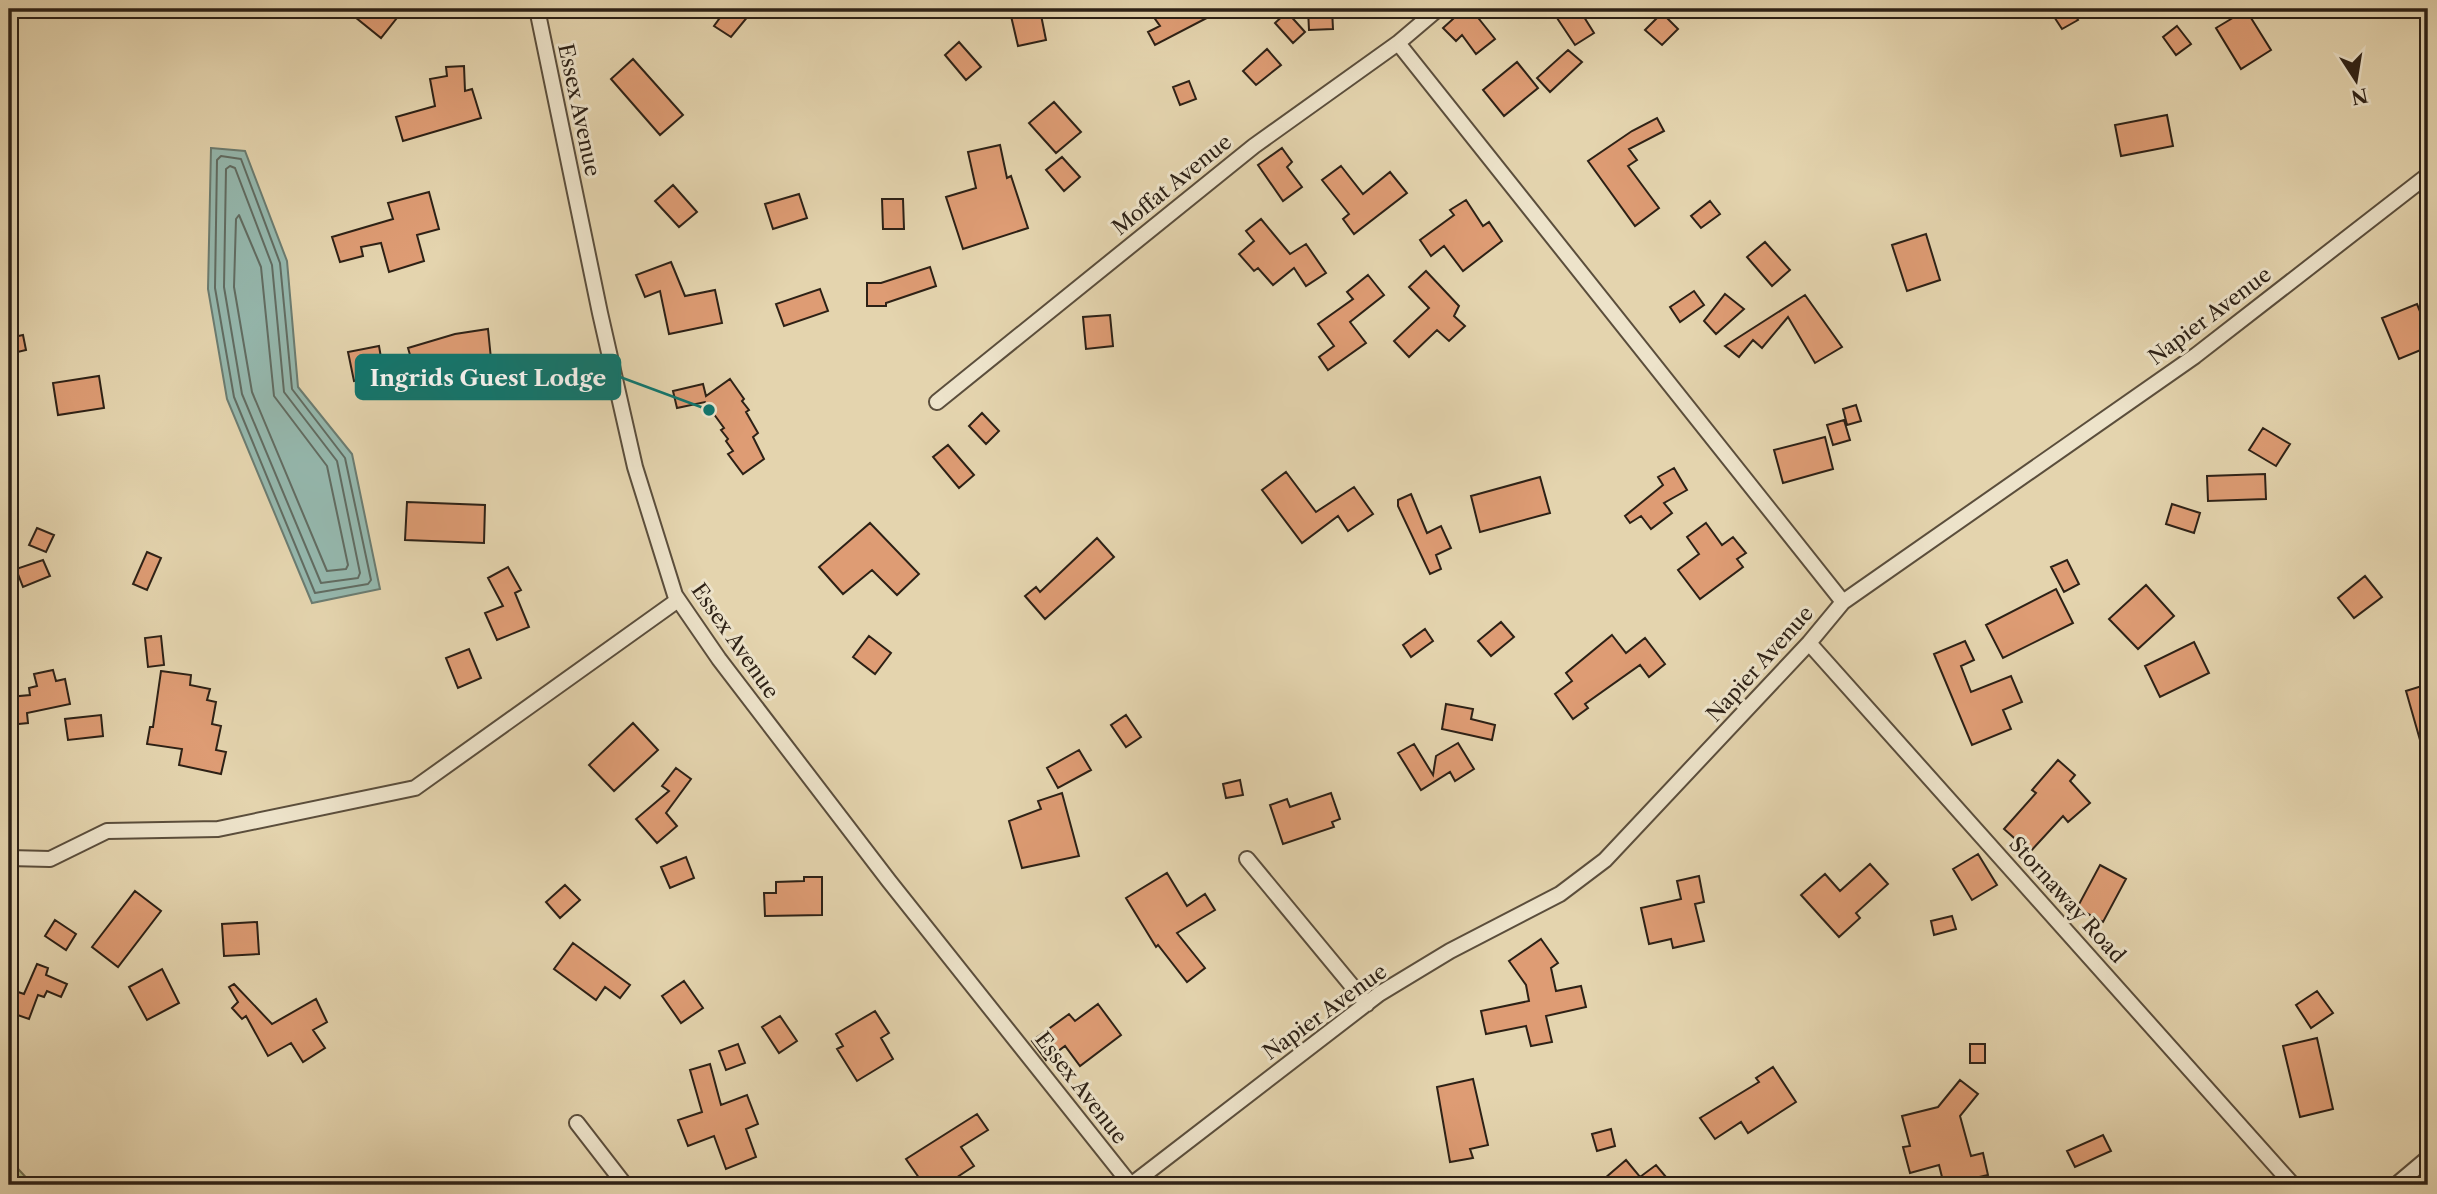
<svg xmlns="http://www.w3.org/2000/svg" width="2437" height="1194" font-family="'Libre Caslon Text',serif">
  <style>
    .green { fill: #b4bd8a; stroke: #706f50; stroke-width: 2 }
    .water { fill: #95b8ae; stroke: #6b7c71; stroke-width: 2 }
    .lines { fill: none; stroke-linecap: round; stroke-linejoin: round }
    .shore { stroke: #616c62; stroke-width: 2 }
    .building { fill: #de9c74; stroke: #2d2116; stroke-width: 2 }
    .street-casing { stroke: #5b4e3c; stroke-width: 18 }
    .street { stroke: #ede3ca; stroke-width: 14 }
    .labels { text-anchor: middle; stroke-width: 6; stroke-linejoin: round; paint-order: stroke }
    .street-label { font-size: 21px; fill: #2d2116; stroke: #ede3ca }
    .leader { fill: none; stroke: #0f766e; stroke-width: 2.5 }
    .callout-dot { fill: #0f766e; stroke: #ede3ca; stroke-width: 2.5 }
    .callout { fill: #0f766e; stroke: #0f766e; stroke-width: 2.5 }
    .callout-label { font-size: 23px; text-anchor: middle; font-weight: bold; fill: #fff }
  </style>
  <rect width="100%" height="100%" fill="#e4d4ae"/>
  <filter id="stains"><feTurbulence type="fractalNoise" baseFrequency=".00286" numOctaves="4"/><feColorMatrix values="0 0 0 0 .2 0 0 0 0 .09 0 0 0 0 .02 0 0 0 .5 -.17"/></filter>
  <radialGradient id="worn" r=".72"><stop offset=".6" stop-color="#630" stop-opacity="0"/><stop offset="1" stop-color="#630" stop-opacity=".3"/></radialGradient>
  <path class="green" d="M9,1159L33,1185H9Z"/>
  <path class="water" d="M211,148L245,151L287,261L298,387L352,454L380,589L312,603L227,399L208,289Z"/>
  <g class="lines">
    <path class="shore" d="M221,156L241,159L280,263L292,389L345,458L371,580L368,584L315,593L234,397L215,288L217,160Z
      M230,166L235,168L272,265L284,392L337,461L360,573L358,578L321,583L242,394L224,287L226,169Z
      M239,215L261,267L274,396L327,466L348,565L346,569L327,571L252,392L234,287L236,219Z"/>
  </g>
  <path class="building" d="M361,9H404L381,38L355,17Z
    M703,9H754L731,37L714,26L719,19Z
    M1148,9H1224L1155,45L1148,32L1160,26Z
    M1308,9H1332L1333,29L1309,30Z
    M1464,9H1471L1495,39L1476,54L1462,35L1456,41L1443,28Z
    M1551,9H1579L1594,33L1575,45Z
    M2049,9H2071L2078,20L2062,29Z
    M1040,10L1046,40L1018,46L1011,16Z
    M2246,10L2271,50L2241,69L2216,28Z
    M1287,12L1305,32L1293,43L1275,23Z
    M1662,13L1678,29L1662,45L1645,30Z
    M2177,26L2191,44L2176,55L2163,37Z
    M959,42L981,67L966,80L945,55Z
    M1267,49L1281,65L1256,85L1243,71Z
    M1568,50L1582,62L1550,92L1537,78Z
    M633,59L683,115L660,135L611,79Z
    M1517,62L1538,88L1504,116L1483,90Z
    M464,66L465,91L472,89L481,118L403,141L396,117L435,106L430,79L447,76L446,67Z
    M1189,81L1196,99L1180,105L1173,87Z
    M1054,102L1081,132L1056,153L1029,123Z
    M2167,115L2173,146L2121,156L2115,125Z
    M1657,118L1664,131L1629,149L1637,160L1628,166L1659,208L1635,226L1588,161L1632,131Z
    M1000,145L1007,178L1011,176L1028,228L963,249L946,197L976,188L968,152Z
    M1282,148L1292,162L1287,167L1302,187L1283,201L1258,165Z
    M1062,157L1080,177L1064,191L1046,170Z
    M1341,166L1363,194L1390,172L1407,193L1354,234L1343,219L1349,214L1322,180Z
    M673,185L697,212L679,227L655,201Z
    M429,192L439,229L417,235L424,261L389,272L381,243L361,247L363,256L340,262L332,237L393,219L388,203Z
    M799,194L807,218L773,229L765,204Z
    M882,199H903L904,229H883Z
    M1466,200L1483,226L1489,222L1502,241L1463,271L1444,246L1431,256L1420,240L1454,215L1450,210Z
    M1710,201L1720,214L1701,228L1691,216Z
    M1261,219L1290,254L1306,244L1326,273L1306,286L1294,268L1273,285L1258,268L1254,271L1239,254L1254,241L1246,231Z
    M1926,234L1940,280L1907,291L1892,245Z
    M1765,242L1790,270L1772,286L1747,257Z
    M671,262L685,296L715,290L722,323L669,334L660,291L645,297L636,275Z
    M930,267L936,286L886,303V306H867V283H881Z
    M1426,271L1459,306L1454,316L1465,326L1449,341L1437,330L1409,357L1394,341L1429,308L1409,287Z
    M1368,275L1384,295L1350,322L1366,343L1328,370L1319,357L1334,346L1318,324L1353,299L1347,292Z
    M820,289L828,311L784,326L776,304Z
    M1694,291L1704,305L1680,322L1670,307Z
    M1725,294L1744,309L1716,334L1704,321Z
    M1805,295L1842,347L1815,363L1788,317L1762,348L1753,340L1739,357L1725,346Z
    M2417,304L2428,331V347L2399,359L2382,318Z
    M1110,315L1113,346L1086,349L1083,317Z
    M488,329L492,369L460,373L458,361L415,372L408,348L455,334Z
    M23,335L26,350L9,354V338Z
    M379,346L384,375L354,381L348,352Z
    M99,376L104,408L58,415L53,383Z
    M730,379L744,399L742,401L749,410L746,412L758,433L753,437L764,459L743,474L728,454L733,451L726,441L728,439L721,430L724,428L705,402L677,408L673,391L703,384L706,396Z
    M1856,405L1861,421L1847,425L1843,409Z
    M982,413L999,431L986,444L969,426Z
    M1844,420L1850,440L1833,445L1827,425Z
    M2263,428L2290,444L2276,466L2249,450Z
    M1825,437L1833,469L1783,483L1774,450Z
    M948,445L974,475L959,488L933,457Z
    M1674,468L1687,490L1664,503L1672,513L1651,529L1641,516L1630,523L1625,516L1663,485L1658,477Z
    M1286,472L1316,512L1354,487L1373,514L1348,531L1338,516L1302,543L1262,490Z
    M2265,474L2266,499L2208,501L2207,476Z
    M1540,477L1550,513L1480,532L1471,496Z
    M1411,494L1427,533L1441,526L1451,548L1436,555L1441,569L1430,574L1398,506V500Z
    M407,502L485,505L484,543L405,540Z
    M2172,504L2200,513L2194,533L2166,524Z
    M870,523L919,574L897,595L872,570L843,594L819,567Z
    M1706,523L1722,545L1733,537L1746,553L1737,559L1743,567L1700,599L1678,570L1699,554L1687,537Z
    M37,528L54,535L46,552L29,545Z
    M1097,538L1114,557L1045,619L1025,596L1036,587L1040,592Z
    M147,552L161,558L147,590L133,584Z
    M43,560L50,576L23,587L16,569Z
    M2067,560L2079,584L2064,592L2051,567Z
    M508,567L521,590L515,593L529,627L497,640L485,613L503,606L488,578Z
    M2365,576L2382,597L2354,618L2338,598Z
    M2146,585L2174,616L2138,649L2109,619Z
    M2056,589L2073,623L2003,658L1986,625Z
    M1501,622L1514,637L1491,656L1478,641Z
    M1425,629L1433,641L1411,657L1403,645Z
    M1612,635L1626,653L1645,638L1665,664L1649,677L1640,665L1585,704L1588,708L1573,719L1555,694L1572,681L1566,673Z
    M161,636L164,665L148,667L145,638Z
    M869,636L891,653L875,674L853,657Z
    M1965,641L1974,660L1961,666L1971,692L2011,676L2022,702L2003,710L2011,729L1972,745L1934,654Z
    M2194,642L2209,673L2160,697L2145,666Z
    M469,649L481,678L458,688L446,658Z
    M53,670L56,681L65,679L70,704L27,713L28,723L9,725V697L30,695L29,688L37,686L34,674Z
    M161,671L191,675L190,685L210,689L207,700L216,702L212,724L221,726L216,750L226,752L221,774L179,765L182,749L147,744L150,727H153Z
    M2428,684V754H2424L2406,691Z
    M1446,704L1473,709L1471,719L1495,725L1492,740L1442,729Z
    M101,715L103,736L68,740L65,719Z
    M1126,715L1141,737L1126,747L1111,725Z
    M633,723L658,750L614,791L589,765Z
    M1458,743L1474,769L1455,781L1450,772L1421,790L1398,753L1414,744L1433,775L1436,756Z
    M1079,750L1091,770L1058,788L1047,768Z
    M2058,760L2075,775L2070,781L2090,803L2068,822L2063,816L2030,852L2004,829L2036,793L2032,790Z
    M676,768L691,779L666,813L677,826L657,843L636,819L669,791L662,786Z
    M1240,780L1243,795L1226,798L1223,784Z
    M1062,793L1079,856L1022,868L1009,821L1041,809L1038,801Z
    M1331,793L1340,819L1332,822L1334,827L1283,844L1270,805L1287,799L1290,807Z
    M1978,854L1997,885L1972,900L1953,869Z
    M686,857L694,878L670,888L661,867Z
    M1870,864L1888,884L1856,913L1860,918L1839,937L1801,895L1825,874L1840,891Z
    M2100,865L2126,879L2103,922L2077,908Z
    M1167,873L1187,906L1205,894L1215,910L1177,933L1205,968L1187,982L1158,945L1156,947L1126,898Z
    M1699,876L1704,902L1695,904L1704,941L1673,948L1671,939L1649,944L1641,908L1681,899L1677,881Z
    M804,877H822V915L765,916L764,893H776V882L804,881Z
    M565,885L580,900L560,918L546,902Z
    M135,891L161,911L118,967L92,947Z
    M1952,916L1956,929L1934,935L1931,921Z
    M55,920L76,934L66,950L45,936Z
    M257,922L259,954L224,956L222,924Z
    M1541,939L1558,963L1551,968L1556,991L1581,986L1586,1007L1546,1016L1552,1042L1531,1046L1526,1026L1486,1034L1481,1011L1529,1001L1526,985L1509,961Z
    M573,943L630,985L620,998L605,987L596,1000L554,969Z
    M37,964L48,968L46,975L67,984L61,997L47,991L44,997L38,995L29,1019L9,1012V989L24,994Z
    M162,969L179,1003L147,1020L129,987Z
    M684,981L703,1008L681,1023L662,996Z
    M234,984L272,1024L316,999L327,1022L313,1030L325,1048L303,1062L291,1043L268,1056L246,1016L242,1019L232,1008L238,1002L229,987Z
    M2317,991L2333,1013L2311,1028L2296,1005Z
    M1098,1004L1121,1035L1080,1066L1065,1046L1046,1060L1032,1041L1069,1014L1075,1021Z
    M875,1011L889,1033L881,1038L893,1059L857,1081L837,1049L843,1046L836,1034Z
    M780,1016L797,1041L779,1053L762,1027Z
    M2317,1038L2333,1109L2300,1117L2283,1046Z
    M738,1044L745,1063L726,1070L719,1051Z
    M1970,1044H1985V1063H1970Z
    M710,1064L721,1105L747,1095L758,1124L746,1129L756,1157L726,1169L714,1136L688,1146L678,1120L702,1112L690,1070Z
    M1773,1067L1796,1102L1748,1133L1741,1122L1715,1139L1700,1118L1759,1082L1756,1078Z
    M1473,1079L1488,1145L1470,1149L1473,1158L1450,1162L1437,1087Z
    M1960,1080L1978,1094L1960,1116L1971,1156L1983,1153L1988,1175L1944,1185L1939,1165L1910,1173L1903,1147L1910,1146L1902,1116L1938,1107Z
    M977,1114L988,1130L961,1147L974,1166L945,1185H924L906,1159Z
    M1611,1129L1615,1146L1597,1151L1592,1134Z
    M2103,1135L2111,1151L2075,1167L2067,1151Z
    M1626,1160L1640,1177L1656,1165L1666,1177L1657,1185H1597Z"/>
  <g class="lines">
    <g class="street-casing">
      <path id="street" d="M537,9L600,313L635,467L675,595L719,659L889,881L1131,1185
        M1398,43L1843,602
        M937,402L1254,146L1398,43L1438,9
        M1809,643L2293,1185
        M9,858L50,859L107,831L218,829L415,788L678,600
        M1247,859L1367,1004
        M577,1123L625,1185
        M1131,1185L1379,994L1450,951L1560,894L1605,860L1809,643L1843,602L2195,356L2428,175
        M2396,1185L2428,1158"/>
    </g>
    <use href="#street" class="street"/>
  </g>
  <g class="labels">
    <g class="street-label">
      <text transform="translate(579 110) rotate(78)" y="7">Essex Avenue</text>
      <text transform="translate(1172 185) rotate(-39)" y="7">Moffat Avenue</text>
      <text transform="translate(2210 316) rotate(-37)" y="7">Napier Avenue</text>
      <text transform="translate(735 641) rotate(55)" y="7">Essex Avenue</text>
      <text transform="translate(1760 664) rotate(-48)" y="7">Napier Avenue</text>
      <text transform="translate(2067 900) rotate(48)" y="7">Stornaway Road</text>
      <text transform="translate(1325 1012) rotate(-36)" y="7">Napier Avenue</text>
      <text transform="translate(1081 1088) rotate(52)" y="7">Essex Avenue</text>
    </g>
  </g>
  <path class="leader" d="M709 410L620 377"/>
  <circle class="callout-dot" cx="709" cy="410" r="7"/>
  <rect class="callout" x="356" y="355" width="264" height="44" rx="7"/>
  <g class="callout-label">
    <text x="488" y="386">Ingrids Guest Lodge</text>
  </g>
  <rect width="2437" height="1194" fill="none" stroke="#e4d4ae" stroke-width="35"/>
  <rect x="10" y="10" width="2416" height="1173" fill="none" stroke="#2d2116" stroke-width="3.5"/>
  <rect x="18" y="18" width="2402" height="1159" fill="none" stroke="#2d2116" stroke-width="2"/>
  <g transform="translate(2356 80) rotate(168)" stroke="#ede3ca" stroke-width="5" paint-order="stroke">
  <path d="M0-5L12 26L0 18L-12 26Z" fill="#2d2116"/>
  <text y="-10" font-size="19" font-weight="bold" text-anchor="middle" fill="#2d2116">N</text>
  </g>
  <rect width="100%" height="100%" filter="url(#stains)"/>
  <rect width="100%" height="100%" fill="url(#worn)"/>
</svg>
